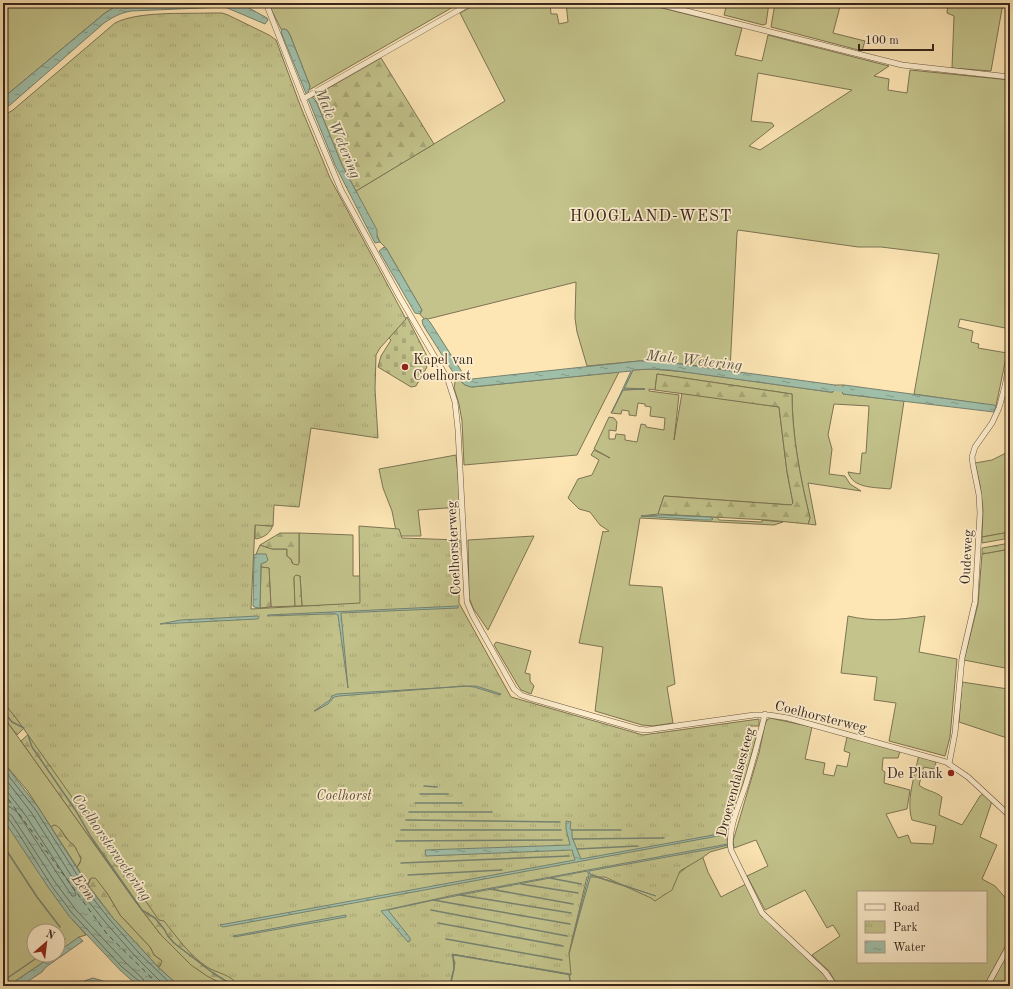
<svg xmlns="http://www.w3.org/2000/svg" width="1013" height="989" font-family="'Old Standard TT',serif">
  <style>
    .green { fill: #c3c38b; stroke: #7d7454; fill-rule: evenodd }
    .forest { fill: url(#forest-firs); stroke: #7d7454 }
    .cemetery { fill: url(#cemetery-stones); stroke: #7d7454 }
    .park { fill: url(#park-tufts); stroke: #7d7454 }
    .water { fill: url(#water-ripples); stroke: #768271 }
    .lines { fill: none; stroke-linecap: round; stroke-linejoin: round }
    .shore { stroke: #6c7263; stroke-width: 1 }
    .stream { stroke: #768271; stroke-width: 1.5 }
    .canal { stroke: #a0bfa9; stroke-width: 5 }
    .ferry { stroke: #565447; stroke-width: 1; stroke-dasharray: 5 4; stroke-linecap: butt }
    .minor-casing { stroke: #685643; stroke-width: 6 }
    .minor { stroke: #feeece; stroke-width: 5 }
    .poi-dot { fill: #8f2418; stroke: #feeece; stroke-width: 1.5 }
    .labels { text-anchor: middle; stroke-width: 3.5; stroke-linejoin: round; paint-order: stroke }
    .poi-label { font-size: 14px; fill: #37261d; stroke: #feeece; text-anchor: start }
    .street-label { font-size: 14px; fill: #37261d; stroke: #feeece }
    .park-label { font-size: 14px; font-style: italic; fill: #5a4d38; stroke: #feeece }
    .water-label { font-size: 15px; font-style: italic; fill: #565447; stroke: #feeece }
    .quarter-label { font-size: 16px; letter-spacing: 1px; fill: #37261d; stroke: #feeece }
  </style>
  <defs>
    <pattern id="forest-firs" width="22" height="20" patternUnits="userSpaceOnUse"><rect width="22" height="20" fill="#c3c38b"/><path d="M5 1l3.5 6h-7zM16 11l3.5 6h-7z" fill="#a8a778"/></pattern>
    <pattern id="cemetery-stones" width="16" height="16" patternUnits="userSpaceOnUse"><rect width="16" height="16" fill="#c3c38b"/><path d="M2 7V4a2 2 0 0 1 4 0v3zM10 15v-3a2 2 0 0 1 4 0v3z" fill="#a8a778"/></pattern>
    <pattern id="park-tufts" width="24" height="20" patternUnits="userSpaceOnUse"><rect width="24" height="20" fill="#c3c38b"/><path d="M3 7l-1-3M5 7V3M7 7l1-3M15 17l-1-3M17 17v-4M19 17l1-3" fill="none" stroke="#a8a778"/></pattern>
    <pattern id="water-ripples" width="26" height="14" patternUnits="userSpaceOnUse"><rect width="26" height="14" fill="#a0bfa9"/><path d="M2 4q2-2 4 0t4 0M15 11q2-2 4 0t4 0" fill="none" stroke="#839b89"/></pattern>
  </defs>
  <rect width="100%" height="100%" fill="#fde5b4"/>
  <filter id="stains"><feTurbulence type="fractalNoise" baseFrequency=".005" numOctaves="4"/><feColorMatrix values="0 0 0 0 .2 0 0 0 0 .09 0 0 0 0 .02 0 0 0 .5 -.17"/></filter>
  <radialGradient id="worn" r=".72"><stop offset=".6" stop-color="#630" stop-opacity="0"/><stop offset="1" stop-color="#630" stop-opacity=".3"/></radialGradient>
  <path class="green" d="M3,3H126L119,4L105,13L3,98Z
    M268,3H460L309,90L310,86L290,35L287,30L284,29L282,31Z
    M478,3H550L551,14H557L559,24L568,22L566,3H642L742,28L735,55L762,61L768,35L889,66L874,76L889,79L888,90L907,93L910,70L1010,80V329L960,319L958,327L973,331L971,342L979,344L978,348L1007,353L996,406L914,394L939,254L881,247H858L738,230L737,233L730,370L658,361H639L587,366L577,332L575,318L576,282L428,319H424L420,314L422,310L386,248L380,242L356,191L505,101L460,13ZM758,73L852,90L760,150L749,146L774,126L772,123L751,121Z
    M727,3H769L766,24L763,25L724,15Z
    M775,3H841L833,33L865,41L862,51L771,27Z
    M948,3H1003L991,71L952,68L954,16L947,13Z
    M651,369L686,372L830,392H833L835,387V385H844L843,387V394L904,401L891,488L890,489C875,487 853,489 848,472L860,474L862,453H866L869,406L834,404L828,435L832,449L829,474L845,476L850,484L861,491L808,483L816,525L808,524L810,518C800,477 792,435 792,394L657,374L655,390L649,389V391L679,395L674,440L682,393L779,407L787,472L793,503L791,505L664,496L658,514L641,516L717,517L719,520L762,522V520L783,522L774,525L640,518L629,585L662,587L675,684L667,687L673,723L653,726L642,725L595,711L603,647L579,643L603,531L604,532L609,531L600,525L590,512L579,509L568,498L578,479L592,475L599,460L591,455L594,450L610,458L594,449L609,417L614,418L617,422L616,431L609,430V439H615L616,434L625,435V440L637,442L641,424L646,425V427L664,430L665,418L650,416L651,407L645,406V404L638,403L636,416L629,415V411L622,410L621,414L611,413L623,390L645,389L624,388L633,370Z
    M619,372L577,455L464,465L462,421L459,404L454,388L456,377L465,385L472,387Z
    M1010,452V532L982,537L983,510L980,485L975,463L992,460L1006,453Z
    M456,455L461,507L418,510L421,536H397L392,511L383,488L379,469Z
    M299,533L353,535V576H362V604L302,606L300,576L294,577L295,606L271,607L269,568L261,567V563L266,562L257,554H256L260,545L272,549H287V556L291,559L292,563H299Z
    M534,536L488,630L473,608L469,597L468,540Z
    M1010,549V669L964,660L978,604L982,554Z
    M848,616C872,622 900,620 925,616L919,652L957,659L950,737L945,756L889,741L896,703L874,700L877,677L841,673Z
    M496,642L531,651L525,673L530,674V681L534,686L531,694L521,690L517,684L494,645Z
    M1010,677V739L959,722L962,682L1008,689Z
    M3,716L135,901L161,935L197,969L226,986H191L188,982H183L179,986L158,967L160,966L161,960L154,955L150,947L120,915L107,893L90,879L88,885L77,867L80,863L81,857L77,852L76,848L68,840L61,830L54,825L51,827L27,790L3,762Z
    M770,718L812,727L805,759L825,763L823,774L834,776L837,765L847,767L850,753L844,751L847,737L900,751L898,758H883L882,770L885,772L884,783L910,790L907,809L886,814L898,838L908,835L911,843L933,844L936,826L912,820C906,802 914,778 918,759L919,756L936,762L934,769L924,767L919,785C926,791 935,791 942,797L939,815L962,825L980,796L983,794L992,801L980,837L997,845L982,879L995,886L1010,903V938L984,986H875L873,981L861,986H838L829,971L812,955L840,936L833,925L827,928L805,890L765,910L747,876L768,866L756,840L734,848L733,841L759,753L765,724L767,720ZM858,892H986V962H858Z
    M3,819C31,857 53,900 86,935L79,937L58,952V931H34V955H54L8,986H3Z
    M702,855L708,872L721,897L746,884L761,915L824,972L832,986H253L234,937L569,954L590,875L658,897L678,874Z
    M1010,949V986H990Z"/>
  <path class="forest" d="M381,58L434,144L356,191L342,165L316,101L311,98Z
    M657,374L792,394C792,435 800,477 810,518L808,524L767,520L658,514L664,496L791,505L793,503L787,472L779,407L655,390Z
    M255,524H273C271,533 265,537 256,539L255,538Z
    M1010,532V538L982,543V537Z
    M280,533H299V563L298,565L293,564L291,559L287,556V549H272L260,545Z
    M1010,543V549L982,554V548Z
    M261,567L269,568L271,607L260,608Z
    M296,575L300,576L302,606H295L294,577Z
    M3,686L31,721L17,735L3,716Z
    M35,728L191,952L193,954L253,986H226L207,976L191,965L161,935L135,901L21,741Z
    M54,825C61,826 62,834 67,839C69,842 72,843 74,845C75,847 81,858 81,860L77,867L51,827Z
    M91,878H95L97,880L107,893L120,915L150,947L154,955L162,961L160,966L158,967L113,918L88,885Z"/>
  <path class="cemetery" d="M407,317L427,356L423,362L427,367L416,386L411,387L378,367L381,356L391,340L389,338Z"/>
  <path class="park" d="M210,13H222L228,15L269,35L276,40L300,105L330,178L406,319L380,348L376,355L375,389L378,438L311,428L299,507L274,505L273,526L255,525L251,609L360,603L359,526L399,529L402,538L460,540L459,603L511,697L643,735L759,719V726H750V730L758,731L746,775L728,830L727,838L728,847L710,852L702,858L680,871L672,890L655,901L651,898L605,877H587L569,953L571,975L452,954L455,963L450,986H237C234,975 216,973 207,967C190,956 176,936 164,921L159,920L16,718L3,702V116L13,110L115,23C138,11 184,14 210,13Z"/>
  <path class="water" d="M126,3H240L267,18L268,20L265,24L225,7L131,11C120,13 113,17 104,23L10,105L3,109V98L105,13L119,4Z
    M282,29H284L287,30L290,35L310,86L308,93L316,101L342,165L377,230V237L380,242L375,243L335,165L281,32Z
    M384,247L386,248L422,310L420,314L415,313L379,251Z
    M426,318L430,322L462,372L466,377L472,379L639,361H658L835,385V389L833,392H830L670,370L651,369L633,370L624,389H645L623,390L612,412L631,371L471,387L465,385L456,377L423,325L422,320Z
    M844,385L994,405L996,406L994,412L843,394L841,389Z
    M662,515L710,517L713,519L712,520H704L641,516Z
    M257,554H266L268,560L266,562L261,564L260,608L254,607L253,606L254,555Z
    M458,606V608L341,613L348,688L338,615L336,614H328L267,616L268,615Z
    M258,616L259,618L257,619L160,624L181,620Z
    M464,686L339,696L334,697L328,704L315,711H314L330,700L332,696L337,694L470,686H476L501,694L500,695L474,687Z
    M3,762L38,807L91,890L113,918L158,967L179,986H138L120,970L69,916L48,887L3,819Z
    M566,821L571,822L570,829L572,830V837L581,859L730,832L729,834L223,927L220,925L575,860L572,850L426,856L425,850L570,845L566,829Z
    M728,844V845L711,849L589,871L590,874L656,896L591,875L572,940L589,875L587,871L434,900L388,910L410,938V941L408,942L381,911L459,894Z
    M346,915V917L234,937L233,936Z
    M79,937L83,941L46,967L42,972L21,986H8L54,955H58V952Z
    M93,978L103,981L109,986H79L84,981Z"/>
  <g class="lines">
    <path class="shore" d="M122,3V7L124,8L203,3
      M3,769L35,809L88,892L110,920L139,953L173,986
      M3,776L31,812L84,896L106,923L135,956L165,986
      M3,786L26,816L76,893L75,896H72L17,812L10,807L3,806
      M3,812L8,813L12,816L55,882L76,910L126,963L143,979L146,986
      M3,817L8,818L17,831L51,885L72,913L122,967L139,981L141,986"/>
    <path class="stream" d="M3,711L12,722L24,728
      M28,735L32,747L76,811L91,837L142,910L155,918L164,929L168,936L174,943L213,973L234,986
      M424,786L437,787
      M420,794H448
      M415,803H462
      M409,812H492
      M406,820L560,822
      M401,830H561
      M572,830H621
      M573,839L664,838
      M396,841L562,840
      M3,845L37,897L60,927
      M577,849L638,846
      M401,863L569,856
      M408,875L502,870
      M550,878L581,884
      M521,884L578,893
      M490,889L573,904
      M460,895L571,913
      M433,900L570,924
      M431,910L567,936
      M438,923L563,946
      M446,939L562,960
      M58,944L65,939
      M3,981L41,955
      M450,986L454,969L453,956L455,955L569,974L571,986"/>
    <path class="canal" d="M830,388L848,390"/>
    <path class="ferry" d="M3,792L107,934L160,986"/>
    <g class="minor-casing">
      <path id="minor" d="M266,3L310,116L341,190L399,296L439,364L448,380L455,402L458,430L467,602L473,616L514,689L521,695L530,698L638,729L647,730L754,715H769L788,718L946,762L968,777L1010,816
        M655,3L902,65L1010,77
        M303,99L471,3
        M765,714C759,738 753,761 746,784C740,803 727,829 731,850L762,913L825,972L835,986
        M949,764L955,733L962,658L975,602L980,513L979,495L973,465L972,457L975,447L992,423L999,408L1005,386L1010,359
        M987,986L1010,944"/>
    </g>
    <use href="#minor" class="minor"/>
  </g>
  <g class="poi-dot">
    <circle cx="405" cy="367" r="4"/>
    <circle cx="951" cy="773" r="4"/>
  </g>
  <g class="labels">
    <g class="poi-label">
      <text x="413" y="364">Kapel van<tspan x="413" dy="16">Coelhorst</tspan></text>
      <text x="943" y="778" text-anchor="end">De Plank</text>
    </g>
    <g class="street-label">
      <text transform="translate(453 548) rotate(-93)" y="5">Coelhorsterweg</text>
      <text transform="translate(966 557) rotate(-87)" y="5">Oudeweg</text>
      <text transform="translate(821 716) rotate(14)" y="5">Coelhorsterweg</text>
      <text transform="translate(735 782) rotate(-75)" y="5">Droevendalsesteeg</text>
    </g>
    <g class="park-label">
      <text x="344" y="800">Coelhorst</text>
    </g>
    <g class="water-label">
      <text transform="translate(338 133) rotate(67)" y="5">Male Wetering</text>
      <text transform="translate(694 360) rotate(6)" y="5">Male Wetering</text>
      <text transform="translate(112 847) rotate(55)" y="5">Coelhorsterwetering</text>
      <text transform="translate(84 887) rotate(53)" y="5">Eem</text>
    </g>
    <g class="quarter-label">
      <text x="651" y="221">HOOGLAND-WEST</text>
    </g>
  </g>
  <rect width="1013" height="989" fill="none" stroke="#fde5b4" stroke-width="16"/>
  <rect x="4" y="4" width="1005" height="981" fill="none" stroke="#37261d" stroke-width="2"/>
  <rect x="8" y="8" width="997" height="973" fill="none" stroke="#37261d"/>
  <rect x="857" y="891" width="130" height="72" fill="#feeece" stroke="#ae9e87"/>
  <rect x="865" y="904" width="20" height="6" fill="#feeece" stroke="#ae9e87"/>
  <text x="893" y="911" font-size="12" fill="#37261d">Road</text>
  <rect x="865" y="921" width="20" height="12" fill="url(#park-tufts)" stroke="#ae9e87"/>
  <text x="893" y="931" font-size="12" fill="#37261d">Park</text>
  <rect x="865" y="941" width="20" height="12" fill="url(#water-ripples)" stroke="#ae9e87"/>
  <text x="893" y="951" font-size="12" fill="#37261d">Water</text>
  <g transform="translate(46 943) rotate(28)"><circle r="19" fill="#feeece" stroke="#ae9e87"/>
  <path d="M0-3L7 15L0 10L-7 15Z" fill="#8f2418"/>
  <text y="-6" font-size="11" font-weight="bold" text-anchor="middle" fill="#37261d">N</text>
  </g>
  <path d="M859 44v6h74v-6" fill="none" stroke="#37261d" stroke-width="2"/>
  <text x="865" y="44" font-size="12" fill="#37261d" stroke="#feeece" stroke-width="3" paint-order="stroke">100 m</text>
  <rect width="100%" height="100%" filter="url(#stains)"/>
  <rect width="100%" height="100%" fill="url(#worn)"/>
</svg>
